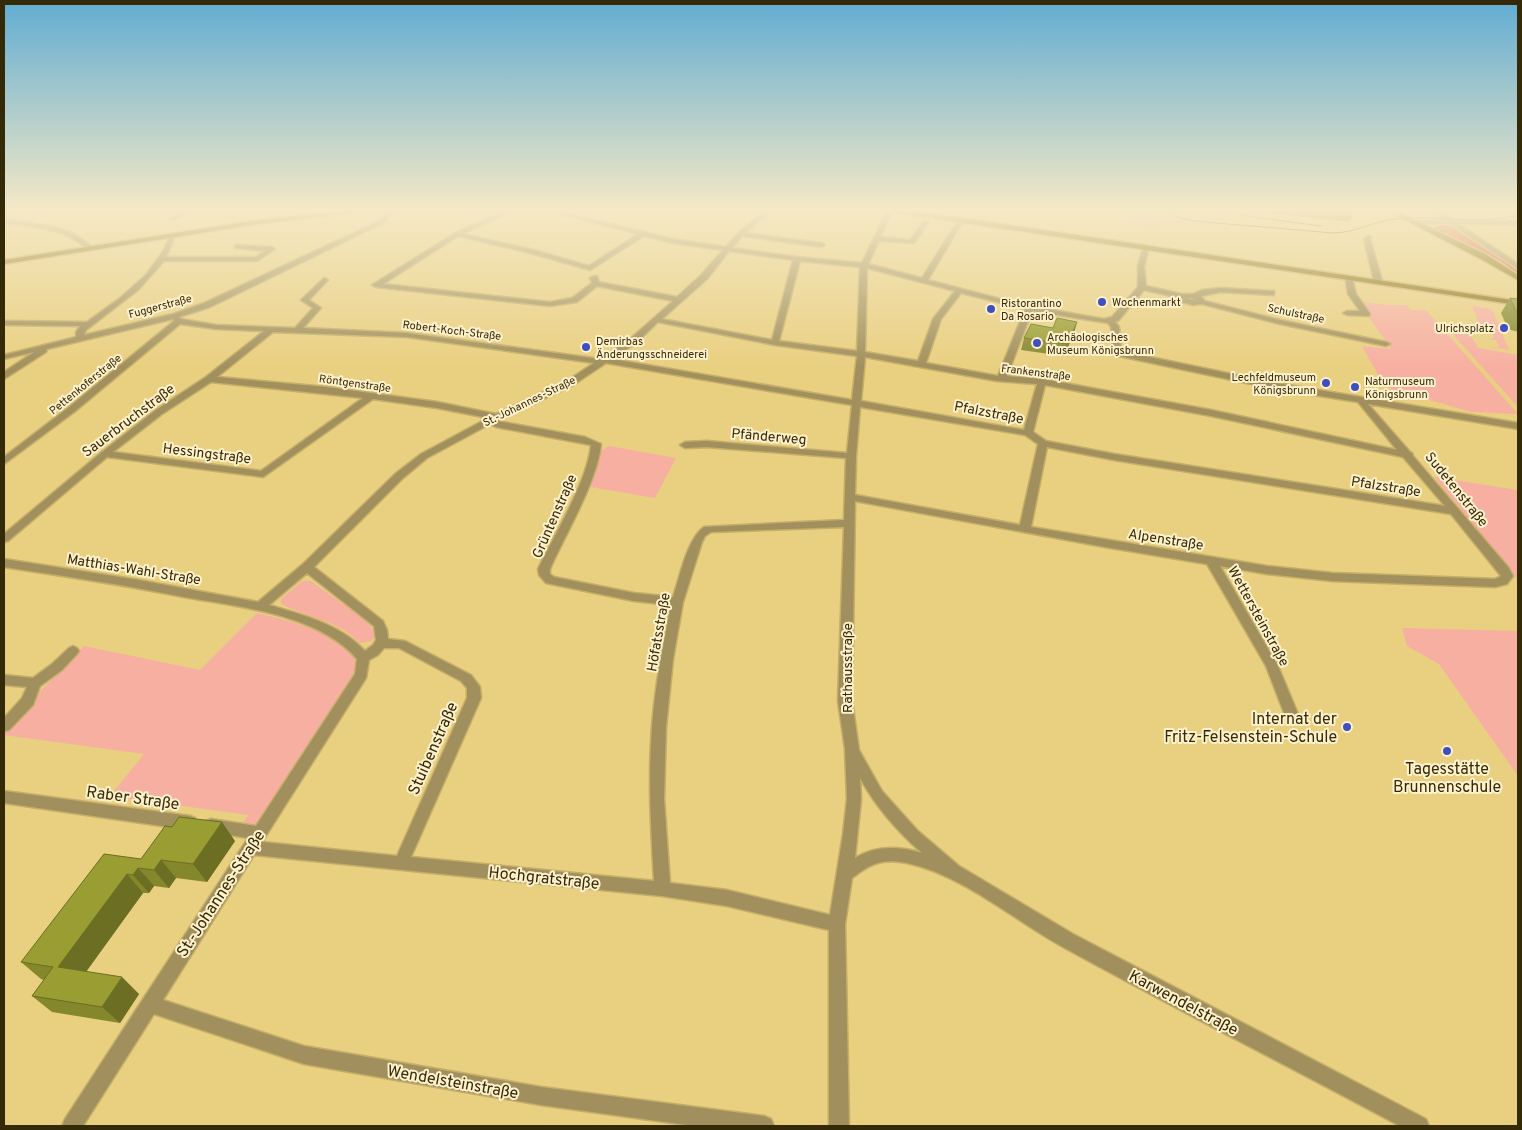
<svg xmlns="http://www.w3.org/2000/svg" width="1522" height="1130" font-family="Overpass,sans-serif">
  <style>
    .green { fill: #f7afa1 }
    .forest { fill: #de624d }
    .lines { fill: none; stroke-linecap: round; stroke-linejoin: round }
    .street-casing { stroke: #c5ae68; stroke-width: 3 }
    .secondary-casing { stroke: #c5ae68; stroke-width: 3 }
    .street { fill: #a1905d; fill-rule: evenodd }
    .secondary { fill: #8a6f0f; fill-rule: evenodd }
    .tram { stroke: #625426; stroke-width: 1 }
    .wall { fill: #84872b }
    .shaded-wall { fill: #6b6e23 }
    .building { fill: #999d32; stroke: #6b6e23 }
    .poi-dot { fill: #3e4fc2; stroke: #fef1cb; stroke-width: 2 }
    .labels { text-anchor: middle; stroke-width: 4; stroke-linejoin: round; paint-order: stroke }
    .far-poi-label { font-size: 11px; fill: #352a08; stroke: #fef1cb; text-anchor: start }
    .far-street-label { font-size: 11px; fill: #352a08; stroke: #fef1cb }
    .street-label { font-size: 14px; fill: #352a08; stroke: #fef1cb }
    .near-poi-label { font-size: 16px; fill: #352a08; stroke: #fef1cb; text-anchor: end }
    .near-street-label { font-size: 16px; fill: #352a08; stroke: #fef1cb }
  </style>
  <rect width="100%" height="100%" fill="#e9cf80"/>
  <path class="green" d="M1129,210H1155L1161,230L1130,226Z
    M1159,210H1210L1209,220C1196,221 1175,224 1163,223Z
    M1358,301L1386,305H1406L1411,310H1426L1518,414L1471,412L1385,387L1362,346L1391,349Z
    M1472,306L1492,309L1509,350L1491,347H1499L1496,340L1488,339L1494,338L1490,326L1479,324Z
    M1449,330L1478,337L1471,336L1478,348L1518,355V407Z
    M609,446L676,458L655,498L590,487L602,450Z
    M1434,477L1518,490V580Z
    M302,581H311L364,619L371,626L375,635L372,641L360,643C337,620 308,618 281,604V599Z
    M257,613C278,618 358,636 357,664C356,669 351,677 349,682L253,830L240,828L248,815L110,796L144,754L4,735V729L84,646L200,670Z
    M1402,628L1518,631V776L1439,664L1407,646Z"/>
  <path class="forest" d="M1442,225H1453L1518,269V274L1500,261L1432,228Z"/>
  <g class="lines">
    <g class="street-casing">
      <path id="street" d="M185,210H193L175,220L170,219Z
        M307,210H313L307,218L304,216Z
        M388,210H394L383,223L210,307L179,317L181,319L216,325L295,328L313,308L301,300L324,278L328,280L309,300L321,308L303,328L407,333L600,359L630,339L673,301L597,286L577,302L550,306L376,287L372,285L455,233L506,210H515L463,234L534,250L589,266L638,234L543,210H554L673,239L726,247L738,233L761,214L743,210H773L745,233L822,243L825,245L822,247L742,236L732,248L797,257L862,263L886,213L889,211L892,213L880,237L910,240L924,221L929,222L914,243L879,241L868,264L922,278L957,222L966,219L969,221L961,224L928,280L1024,305L1104,319L1112,317L1138,287V266L1143,248L1146,246L1149,248L1144,266L1146,286L1182,294H1193L1202,290L1221,288L1271,291H1274V295L1221,292L1201,296L1205,301L1280,320L1386,342L1390,344L1386,346L1280,324L1202,304L1193,305L1181,302V298L1144,290L1118,321H1115L1119,327L1121,351L1270,382L1518,423V429L1368,404L1410,452L1412,453L1413,456L1508,567L1513,576L1507,584L1495,587L1332,581L1267,574L1220,566L1278,666L1298,714L1296,718L1291,719L1286,718L1266,666L1207,564L1105,547L855,501L852,701L859,750L882,791L918,831L959,866L1073,934L1426,1119L1429,1126H1400C1288,1066 1174,1008 1063,947C1012,919 965,876 907,863C883,858 871,863 852,878L845,924L849,1126H829V930L727,906L662,896L254,855L163,1000L304,1046L541,1087L764,1116L771,1119L774,1126H694L541,1105L304,1064L154,1014L83,1126H62L65,1119L248,838L206,831L203,826L206,821L211,819L256,826L355,674L357,659C318,614 240,607 184,597C125,585 64,576 4,567V559L139,580L258,602L303,564L395,474L421,454L488,418L437,408L373,399L263,477L107,457L8,541L4,542V534L102,452L156,410L206,377L264,331L216,329L180,324L74,412L4,464V457L68,408L174,321L173,319L47,349L46,352L4,379V372L34,352L4,359V355L76,337V332L80,326L4,325V321L87,322L120,298L146,275L164,250L170,235L175,236L166,257H256L265,251L235,248V246L237,245L272,247L275,249L257,261H164L138,290L86,330L84,335L173,314L204,303L379,221ZM458,236L530,253L590,270L644,236L673,243L723,250L701,275L677,297L599,282L597,276H594L590,278L592,283L572,298L550,302L383,284ZM729,251L793,260L772,340L662,319L707,279ZM800,261L860,267L857,351L779,341ZM867,268L955,291L933,319L918,361L865,352ZM961,293L1025,309L998,376L926,363L941,319ZM1190,298L1197,300L1188,299ZM1032,311L1108,323L1111,327L1114,355L1270,388L1358,402L1397,450L1211,410L1042,379L1007,376ZM658,322L775,345L857,356L852,400L612,359L636,343ZM273,332L407,337L594,363L567,381L496,414L437,402L326,387L217,377ZM865,357L997,381L1037,384L1024,430L861,401ZM606,363L852,405L847,453L707,441L685,442L680,445L685,448L707,447L846,458L844,520L704,527C687,539 680,577 673,597L634,593L554,577L550,574V569C565,535 598,480 601,444L585,437L497,421L573,385ZM211,382L363,398L261,471L113,452L162,414ZM1045,385L1211,416L1403,457L1445,506L1114,454L1046,441L1033,432ZM860,407L1025,435L1038,444L1020,525L855,495L856,456ZM490,424L496,427L591,445C588,480 554,536 538,569L539,575L546,583L634,601L671,605C663,646 655,686 652,727C648,778 651,830 654,881L411,857L481,698L480,687L471,675L405,641L388,639L387,630L383,621L314,567L403,478L427,458ZM1047,447L1114,460L1451,514L1501,576L1495,579L1332,573L1267,566L1031,527ZM844,527L838,701L845,749L847,799L843,834L830,915L727,890L670,883L664,799L666,727L673,659L683,602L702,542L705,536L711,532ZM307,573L374,626L376,640L373,645L365,651C340,624 303,615 269,605ZM384,648H399L461,681L467,688V698L397,856L262,842L366,678L369,660L378,655ZM860,778C876,807 898,832 922,853C899,846 876,845 855,858L861,799Z
        M1430,210H1437L1453,220L1518,221V225L1459,224L1518,264V269L1450,224H1414L1411,222L1414,220H1444Z
        M4,219C33,223 74,225 93,249L88,250C68,228 31,227 4,223Z
        M1369,235L1372,237L1370,239L1382,281L1378,283L1374,281L1364,239Z
        M1345,275L1352,277L1356,294L1370,314L1369,316L1347,315L1343,313L1347,311H1360L1348,294Z
        M73,646L77,648L79,651L77,654L62,670L40,686L33,705L9,730L4,731V718L22,698L27,687L4,685V675L33,678L52,664L69,648Z
        M4,791L190,816L195,818L197,823L195,828L190,830L4,803Z"/>
    </g>
    <g class="secondary-casing">
      <path id="secondary" d="M352,210H376L258,224L4,264V260L258,220Z
        M877,210H909L983,221L1518,301V305Z
        M1385,210H1394L1487,255L1518,275V280L1481,259Z"/>
    </g>
    <use href="#street" class="street"/>
    <use href="#secondary" class="secondary"/>
    <path class="tram" d="M1165,210L1177,217L1194,221L1333,233C1355,233 1374,221 1396,219C1437,214 1477,226 1518,215
      M1227,210L1247,216L1321,226"/>
  </g>
  <path class="wall" d="M1253,210H1355L1350,222L1261,212Z
    M1510,298L1518,299V332L1508,329L1501,313Z
    M1077,322L1074,333L1064,356L1021,350L1024,338L1053,328Z
    M172,827L235,841L207,882L176,878L169,888L154,886L149,893H143L86,972L139,994L120,1023L52,1012L32,996L44,980L41,979L21,962L141,859Z"/>
  <path class="shaded-wall" d="M1077,322L1074,333L1064,356L1067,344Z
    M222,822L235,841L207,882L193,864Z
    M161,860L176,878L169,888L154,870Z
    M138,868L154,886L149,893L133,875Z
    M127,874L143,893L77,984L58,967Z
    M122,977L139,994L120,1023L102,1007Z"/>
  <path class="building" d="M1510,298L1518,299V314L1517,313Z
    M1057,318L1077,322L1067,344L1024,338L1031,324L1053,328Z
    M179,817L222,822L193,864L161,860L154,870L138,868L133,875L127,874L58,967L122,977L102,1007L32,996L53,967L21,962L104,854L141,859L165,826L172,827Z"/>
  <linearGradient id="sky" x2="0" y2="1"><stop stop-color="#61acd2"/><stop offset="0.57" stop-color="#f5e9c6"/><stop offset="1" stop-color="#f5e9c6" stop-opacity="0"/></linearGradient>
  <rect width="1522" height="368" fill="url(#sky)"/>
  <g class="poi-dot">
    <circle cx="1102" cy="302" r="5"/>
    <circle cx="991" cy="309" r="5"/>
    <circle cx="1504" cy="328" r="5"/>
    <circle cx="1037" cy="343" r="5"/>
    <circle cx="586" cy="347" r="5"/>
    <circle cx="1326" cy="383" r="5"/>
    <circle cx="1355" cy="387" r="5"/>
    <circle cx="1347" cy="727" r="5"/>
    <circle cx="1447" cy="751" r="5"/>
  </g>
  <g class="labels">
    <g class="far-poi-label">
      <text x="1112" y="306">Wochenmarkt</text>
      <text x="1001" y="307">Ristorantino<tspan x="1001" dy="13">Da Rosario</tspan></text>
      <text x="1494" y="332" text-anchor="end">Ulrichsplatz</text>
      <text x="1047" y="341">Archäologisches<tspan x="1047" dy="13">Museum Königsbrunn</tspan></text>
      <text x="596" y="345">Demirbas<tspan x="596" dy="13">Änderungsschneiderei</tspan></text>
      <text x="1316" y="381" text-anchor="end">Lechfeldmuseum<tspan x="1316" dy="13">Königsbrunn</tspan></text>
      <text x="1365" y="385">Naturmuseum<tspan x="1365" dy="13">Königsbrunn</tspan></text>
    </g>
    <g class="far-street-label">
      <text transform="translate(160 306) rotate(-15)" y="4">Fuggerstraße</text>
      <text transform="translate(1296 313) rotate(12)" y="4">Schulstraße</text>
      <text transform="translate(452 330) rotate(7)" y="4">Robert-Koch-Straße</text>
      <text transform="translate(1036 372) rotate(7)" y="4">Frankenstraße</text>
      <text transform="translate(355 383) rotate(8)" y="4">Röntgenstraße</text>
      <text transform="translate(85 384) rotate(-39)" y="4">Pettenkoferstraße</text>
      <text transform="translate(529 401) rotate(-26)" y="4">St.-Johannes-Straße</text>
    </g>
    <g class="street-label">
      <text transform="translate(989 412) rotate(11)" y="5">Pfalzstraße</text>
      <text transform="translate(128 420) rotate(-37)" y="5">Sauerbruchstraße</text>
      <text transform="translate(769 436) rotate(5)" y="5">Pfänderweg</text>
      <text transform="translate(207 453) rotate(7)" y="5">Hessingstraße</text>
      <text transform="translate(1386 486) rotate(9)" y="5">Pfalzstraße</text>
      <text transform="translate(1457 489) rotate(51)" y="5">Sudetenstraße</text>
      <text transform="translate(554 516) rotate(-66)" y="5">Grüntenstraße</text>
      <text transform="translate(1166 539) rotate(9)" y="5">Alpenstraße</text>
      <text transform="translate(134 569) rotate(9)" y="5">Matthias-Wahl-Straße</text>
      <text transform="translate(1259 616) rotate(61)" y="5">Wettersteinstraße</text>
      <text transform="translate(658 632) rotate(-80)" y="5">Höfatsstraße</text>
      <text transform="translate(847 668) rotate(-90)" y="5">Rathausstraße</text>
    </g>
    <g class="near-poi-label">
      <text x="1337" y="724">Internat der<tspan x="1337" dy="18">Fritz-Felsenstein-Schule</tspan></text>
      <text x="1447" y="774" text-anchor="middle">Tagesstätte<tspan x="1447" dy="18">Brunnenschule</tspan></text>
    </g>
    <g class="near-street-label">
      <text transform="translate(432 748) rotate(-66)" y="6">Stuibenstraße</text>
      <text transform="translate(133 797) rotate(8)" y="6">Raber Straße</text>
      <text transform="translate(544 877) rotate(6)" y="6">Hochgratstraße</text>
      <text transform="translate(220 893) rotate(-57)" y="6">St.-Johannes-Straße</text>
      <text transform="translate(1184 1002) rotate(28)" y="6">Karwendelstraße</text>
      <text transform="translate(453 1081) rotate(10)" y="6">Wendelsteinstraße</text>
    </g>
  </g>
  <rect width="1522" height="1130" fill="none" stroke="#352a08" stroke-width="10"/>
</svg>
